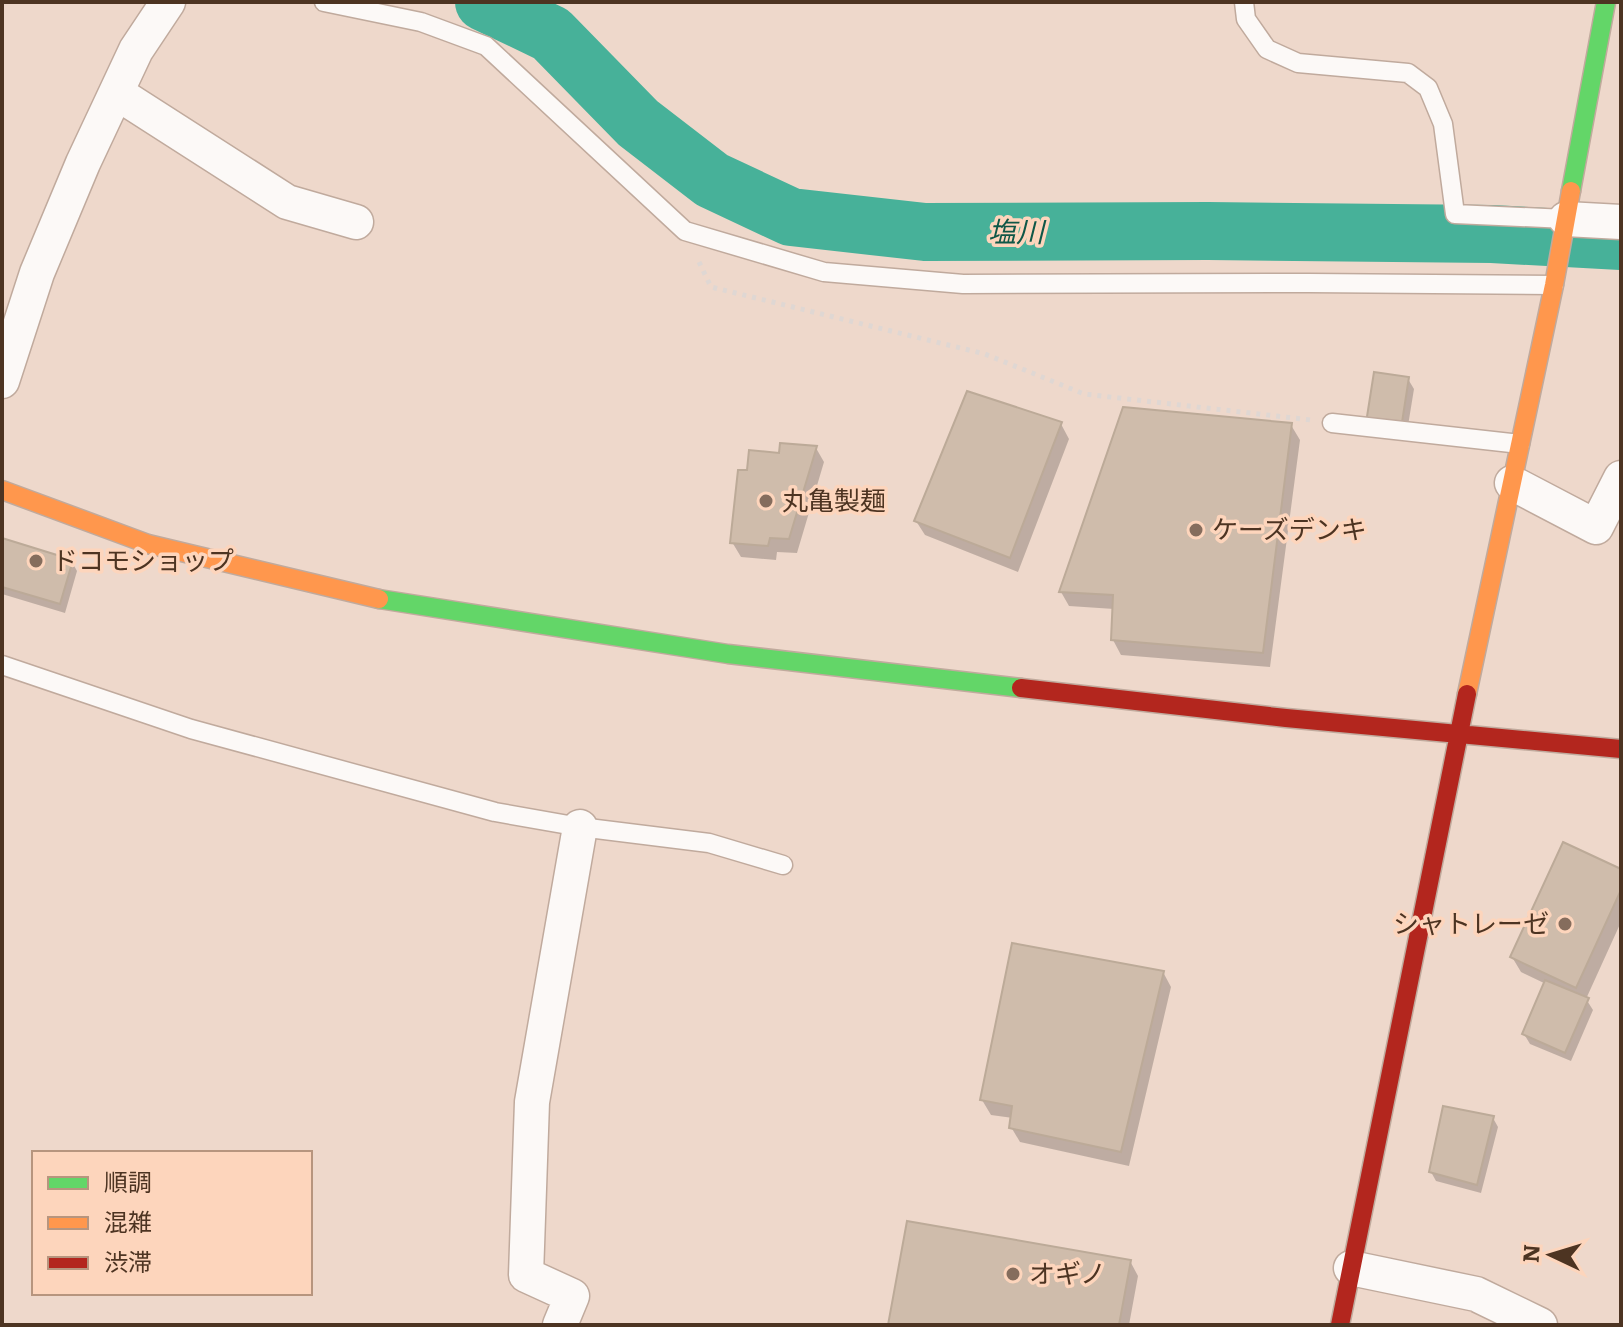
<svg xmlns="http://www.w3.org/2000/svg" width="1623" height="1327" font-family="Literata,'Noto Sans JP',serif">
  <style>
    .shadow { fill: #0003 }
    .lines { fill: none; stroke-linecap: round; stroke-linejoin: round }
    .river { stroke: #47b199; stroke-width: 58 }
    .building { fill: #cfbcab; stroke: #bcaa98; stroke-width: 2 }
    .lane-casing { stroke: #c0aa9d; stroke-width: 21 }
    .street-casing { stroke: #c0aa9d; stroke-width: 37 }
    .fast-casing { stroke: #c0aa9d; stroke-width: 21 }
    .slow-casing { stroke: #c0aa9d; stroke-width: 21 }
    .jam-casing { stroke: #c0aa9d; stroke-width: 21 }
    .path { stroke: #dfd7d3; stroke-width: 5; stroke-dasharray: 4 6; stroke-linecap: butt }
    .lane { stroke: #fcf9f7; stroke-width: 18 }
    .street { stroke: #fcf9f7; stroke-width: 34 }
    .fast { stroke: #63d668; stroke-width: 18 }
    .slow { stroke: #ff974d; stroke-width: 18 }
    .jam { stroke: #b3261e; stroke-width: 18 }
    .poi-dot { fill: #856d5d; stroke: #fdd5bc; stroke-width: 3 }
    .labels { text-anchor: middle; stroke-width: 7; stroke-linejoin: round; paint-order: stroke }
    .poi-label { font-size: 26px; fill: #4d3422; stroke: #fdd5bc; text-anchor: start }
    .water-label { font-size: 28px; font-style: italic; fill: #0f5747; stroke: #fdd5bc }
  </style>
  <rect width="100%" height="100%" fill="#eed8cb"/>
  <path class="shadow" d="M1408,379L1414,389L1406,438L1373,433Z
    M1061,424L1069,439L1018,572L925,535L916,521Z
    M1291,425L1300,440L1270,667L1121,655L1113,640L1114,609L1069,606L1061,592Z
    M816,448L824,462L797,553L777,552L776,560L741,557L732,542L749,472L781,455Z
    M2,540L72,562L77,571L65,613L2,594Z
    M1621,871V922L1586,999L1593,1010L1571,1061L1530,1044L1524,1034L1546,984L1521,972L1512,957Z
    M1163,972L1171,987L1129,1166L1020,1142L1011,1127L1013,1118L991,1115L982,1100Z
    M1493,1118L1498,1127L1481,1193L1436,1181L1431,1172Z
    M1130,1261L1138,1276L1129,1325H890Z"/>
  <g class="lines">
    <path class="river" d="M484,2L551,34L638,123L712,180L791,217L925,232L1208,231L1492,234L1621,241"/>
  </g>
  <path class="building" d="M1374,372L1409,377L1401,429L1366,423Z
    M967,391L1062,422L1010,558L914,521Z
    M1123,407L1292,423L1263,653L1111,640L1113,595L1059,592Z
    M780,443L817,446L789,539L770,538L768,546L730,543L738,470H747L749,450L779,453Z
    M2,538L73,560L60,604L2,587Z
    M1563,842L1621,869V890L1576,988L1510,957Z
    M1012,943L1164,971L1121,1152L1009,1128L1012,1106L980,1100Z
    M1545,980L1589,998L1565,1053L1522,1034Z
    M1443,1106L1494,1116L1477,1185L1429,1172Z
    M907,1221L1131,1260L1119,1325H888Z"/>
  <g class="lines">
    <g class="lane-casing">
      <path id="lane" d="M324,2L421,22L486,46L685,231L824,272L963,284L1309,283L1554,285
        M1244,2L1246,19L1267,49L1298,63L1408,73L1428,88L1443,124L1455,214L1566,219
        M1332,423L1520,444
        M2,665L191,729L495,812L580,827L709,843L783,865"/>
    </g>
    <g class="street-casing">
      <path id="street" d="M117,93L287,202L356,222
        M1566,219L1621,222
        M2,381L37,273L83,163L136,50L168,2
        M1512,483L1596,527L1621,478
        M1351,1268L1476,1294L1540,1325
        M560,1325L572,1296L526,1275L532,1102L580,827"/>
    </g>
    <g class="fast-casing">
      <path id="fast" d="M1571,191L1606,2
        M379,599L728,654L1021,688"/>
    </g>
    <g class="slow-casing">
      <path id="slow" d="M2,490L148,544L379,599
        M1467,694L1554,285L1571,191"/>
    </g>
    <g class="jam-casing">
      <path id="jam" d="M1021,688L1286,718L1621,749
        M1340,1325L1467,694"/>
    </g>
    <path class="path" d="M699,262L711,287L985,354L1084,394L1311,420"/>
    <use href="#lane" class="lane"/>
    <use href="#street" class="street"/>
    <use href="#fast" class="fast"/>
    <use href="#slow" class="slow"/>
    <use href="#jam" class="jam"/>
  </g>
  <g class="poi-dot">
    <circle cx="766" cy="501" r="8"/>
    <circle cx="1196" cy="530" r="8"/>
    <circle cx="36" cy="561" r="8"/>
    <circle cx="1565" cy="924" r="8"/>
    <circle cx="1013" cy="1274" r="8"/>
  </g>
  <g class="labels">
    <g class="poi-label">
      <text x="782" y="510">丸亀製麺</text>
      <text x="1212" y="539">ケーズデンキ</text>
      <text x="52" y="570">ドコモショップ</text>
      <text x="1549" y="933" text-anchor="end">シャトレーゼ</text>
      <text x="1029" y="1283">オギノ</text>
    </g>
    <g class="water-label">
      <text x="1016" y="242">塩川</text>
    </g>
  </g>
  <rect width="1623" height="1327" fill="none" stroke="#4d3422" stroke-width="8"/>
  <rect x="32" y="1151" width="280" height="144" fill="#fdd5bc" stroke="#b7957e" stroke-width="2"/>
  <rect x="48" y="1177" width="40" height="12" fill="#63d668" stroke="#b7957e" stroke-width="2"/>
  <text x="104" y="1191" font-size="24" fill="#4d3422">順調</text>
  <rect x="48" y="1217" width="40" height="12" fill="#ff974d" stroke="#b7957e" stroke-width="2"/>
  <text x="104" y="1231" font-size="24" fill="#4d3422">混雑</text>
  <rect x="48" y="1257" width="40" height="12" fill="#b3261e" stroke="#b7957e" stroke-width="2"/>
  <text x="104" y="1271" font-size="24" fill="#4d3422">渋滞</text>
  <g transform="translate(1551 1255) rotate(274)" stroke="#fdd5bc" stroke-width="6" paint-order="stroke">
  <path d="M0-6L14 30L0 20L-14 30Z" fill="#4d3422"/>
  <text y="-12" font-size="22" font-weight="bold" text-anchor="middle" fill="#4d3422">N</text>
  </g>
</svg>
